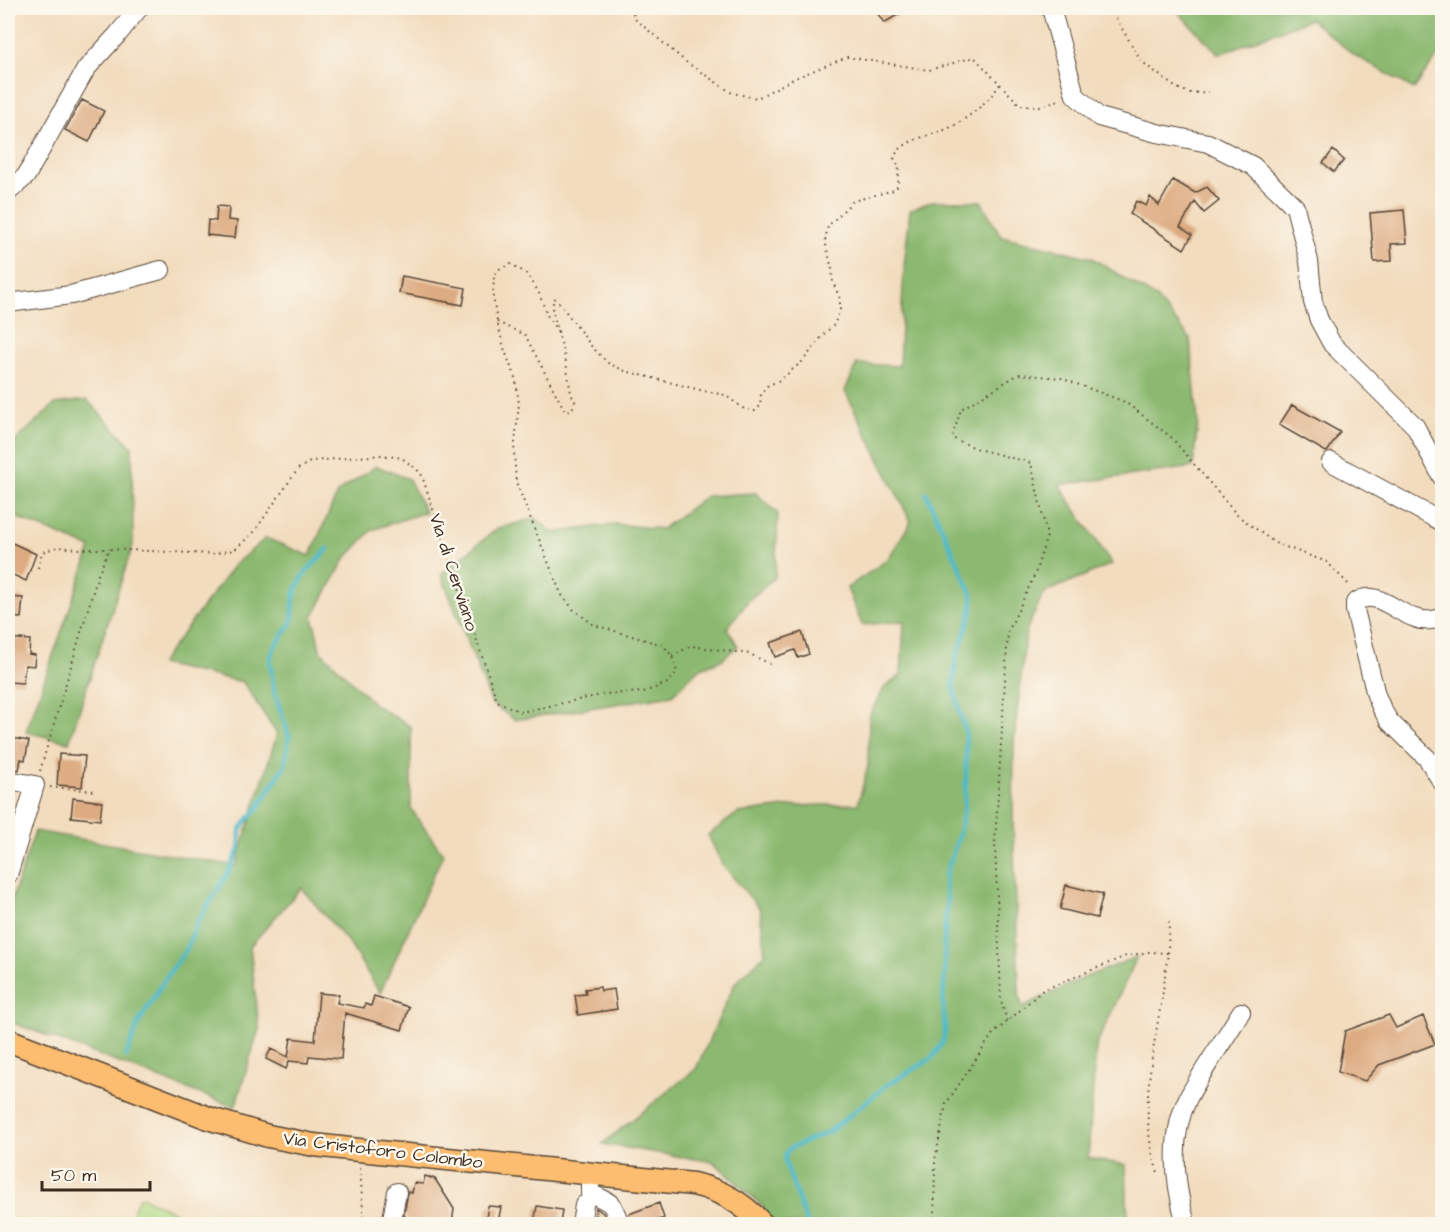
<svg xmlns="http://www.w3.org/2000/svg" width="1450" height="1232" font-family="'Architects Daughter',sans-serif">
  <style>
    .green { fill: #b1d983; stroke: #768250; stroke-width: 1.5 }
    .forest { fill: #8cb971; stroke: #647248; stroke-width: 1.5 }
    .lines { fill: none; stroke-linecap: round; stroke-linejoin: round }
    .stream { stroke: #4db9c8; stroke-width: 4.5 }
    .building { fill: #ddab81 }
    .minor-casing { stroke: #564536; stroke-width: 20 }
    .major-casing { stroke: #564536; stroke-width: 25 }
    .path { stroke: #564536; stroke-width: 2; stroke-dasharray: 1.5 4.5; stroke-linecap: butt }
    .minor { stroke: #fff; stroke-width: 18 }
    .major { stroke: #fcbd6f; stroke-width: 22 }
    .labels { text-anchor: middle; stroke-width: 5; stroke-linejoin: round; paint-order: stroke }
    .street-label { font-size: 18px; fill: #3b2a1e; stroke: #fbf7ec }
  </style>
  <rect width="100%" height="100%" fill="#fbf7ec"/>
  <filter id="ink" filterUnits="userSpaceOnUse"><feTurbulence type="fractalNoise" baseFrequency=".0167" numOctaves="2"/><feDisplacementMap in="SourceGraphic" scale="12" xChannelSelector="R" yChannelSelector="G"/><feConvolveMatrix kernelMatrix="1 2 1 2 8 2 1 2 1" color-interpolation-filters="sRGB"/></filter>
  <filter id="wash" filterUnits="userSpaceOnUse"><feTurbulence type="fractalNoise" baseFrequency=".008" numOctaves="4" result="noise"/><feDisplacementMap in="SourceGraphic" scale="24" xChannelSelector="R" yChannelSelector="G"/><feGaussianBlur stdDeviation="1.35" result="paint"/><feColorMatrix in="noise" values="0 0 0 0 0 0 0 0 0 0 0 0 0 0 0 0 0 1.4 0 .05"/><feComposite in="paint" operator="in"/></filter>
  <g filter="url(#wash)">
    <rect width="100%" height="100%" fill="#f2dcbe"/>
    <path class="green" d="M140,1196L191,1220L189,1224H131L127,1223Z"/>
    <path class="forest" d="M1174,8H1442V50L1414,89L1354,55L1310,19L1219,54Z
      M932,201H981L1001,236L1092,258L1156,298L1190,338L1198,422L1193,467L1059,485L1112,564L1044,593L1026,631L1014,741L1013,822L1019,993L1022,1007L1088,976L1137,957L1096,1046L1088,1158L1126,1165L1128,1224H773L763,1207L714,1162L602,1144L696,1069L735,983L765,954L760,909L722,864L708,835L738,813L794,806L858,804L868,766L869,716L884,688L901,675L904,621L862,625L847,588L888,559L911,522L845,391L857,364L899,366L904,267L910,210Z
      M87,400L132,447L133,545L69,742L26,732L91,548L8,514V448L55,404Z
      M376,466L409,479L425,512L372,530L345,559L313,617L320,650L375,705L411,727V809L443,854L380,993L349,943L301,888L250,946L259,1029L235,1107L8,1021V910L35,831L236,866L277,734L243,682L160,664L235,564L266,538L310,556L338,492Z
      M756,493L778,514L775,577L749,600L727,628L738,646L721,660L699,669L672,695L515,720L492,704L441,574L497,529L536,518L553,533L615,524L662,529L706,496Z"/>
    <g class="lines">
      <path class="stream" d="M126,1056L139,1022L169,973L186,950L198,921L228,873L239,849L240,831L247,820L258,808L285,765L289,737L274,691L270,659L275,646L292,622L294,597L297,587L306,572L328,549
        M807,1224L785,1162V1156L789,1149L830,1131L887,1085L931,1059L943,1042L945,1031L943,1001L945,972L944,944L947,901L945,877L958,838L964,811L966,778V735L953,686L956,659L970,618L973,601L971,592L926,493"/>
    </g>
    <g id="blocks">
      <path class="building" d="M874,8H909L884,23Z
        M82,100L104,111L89,142L65,130Z
        M1333,150L1344,160L1334,172L1323,163Z
        M1173,180L1195,193L1207,187L1219,201L1204,213L1195,202L1180,227L1192,235L1184,249L1130,214L1136,201L1146,206L1150,197L1159,205Z
        M217,206L229,207L228,220L237,221L235,238L207,235L208,220L216,221Z
        M1404,210L1407,243L1391,244L1392,261L1374,262L1370,213Z
        M402,276L466,288L463,305L399,293Z
        M1292,405L1340,432L1328,451L1326,452L1279,425Z
        M8,541L36,554L26,581L11,574L8,567Z
        M8,597L23,598L21,618L8,617Z
        M802,632L809,654L798,658L795,650L775,657L770,643Z
        M8,638L30,640L29,654L35,655L34,666L25,665L23,683L8,682Z
        M11,738L29,741L25,760L21,759L19,770L8,768V746L9,747Z
        M59,754L85,756L82,787L57,785Z
        M73,798L102,802L100,820L71,817Z
        M1066,885L1103,894L1097,918L1060,909Z
        M600,987L601,991L614,989L617,1009L578,1015L575,995L586,994L585,989Z
        M319,993L339,995L337,1003L364,1008L365,1004L371,1006L374,996L409,1007L402,1030L345,1013L341,1059L309,1056L308,1063L289,1061L286,1069L266,1059L271,1049L288,1057L291,1038L315,1041Z
        M1389,1015L1396,1028L1423,1016L1435,1044L1379,1065L1365,1081L1338,1072L1345,1031Z
        M425,1176L435,1179L454,1209L452,1224H421L409,1221L406,1218L404,1215L408,1192L412,1193L414,1183L423,1184Z
        M659,1203L664,1218L648,1224H633L629,1214Z
        M488,1206L501,1207L499,1217L504,1224H485Z
        M537,1206L562,1210L560,1224H534Z
        M596,1208L603,1213L608,1224H594Z"/>
    </g>
  </g>
  <g filter="url(#ink)">
    <use href="#blocks" fill-opacity="0" stroke="#564536" stroke-width="1.5"/>
    <g class="lines">
      <g class="minor-casing">
        <path id="minor" d="M1051,8L1075,95L1099,117L1157,133L1208,143L1253,166L1295,207L1309,261L1313,302L1319,320L1332,344L1415,426L1442,477
          M8,192L26,176L86,69L118,34L139,8
          M8,303L71,295L161,270
          M1331,462L1442,522
          M1442,618C1433,620 1424,622 1415,618C1395,612 1374,587 1355,603V610L1376,695L1382,709L1389,721L1427,758L1442,782
          M8,780L35,785L8,875
          M590,1174V1193C612,1204 611,1199 620,1224
          M391,1224L397,1192
          M581,1224L584,1205
          M1186,1224C1175,1185 1169,1137 1188,1098C1203,1069 1224,1041 1241,1012"/>
      </g>
      <g class="major-casing">
        <path id="major" d="M8,1040L211,1119L268,1136L314,1145L359,1150L693,1184C721,1190 743,1203 762,1224"/>
      </g>
      <path class="path" d="M631,8L635,19L686,62L732,93L757,98L795,78L847,57L929,70L974,57L1020,105L1040,106L1059,100
        M1110,8L1141,61L1175,87L1189,93L1208,92
        M497,322L525,335L565,411L572,410L575,401L571,394L566,362L552,308L554,298L558,301L592,347L608,363L625,371L704,391L725,395L744,409L755,411L760,406L761,394L767,386L780,380L803,361L824,334L834,325L840,310V299L833,282L832,269L825,241L828,226L853,201L894,190L898,186L899,167L894,158C902,137 937,136 955,125C972,115 989,101 1000,84
        M38,568L42,552L58,547L81,549H109
        M672,656L691,646L750,654L772,665
        M40,771L98,575L109,549L212,554L234,550L254,532L298,469L312,461L382,455L402,458L421,473L497,701L521,712L605,694L644,692L668,683L677,672L672,656L663,645L594,625L574,610L561,594L516,482L514,452L519,404L516,380L505,351L497,322L493,297L494,276L499,269L511,264L527,274L538,291L548,317L558,332
        M50,787L95,791
        M1168,953L1169,922
        M1007,1021L1001,1000L995,843L1008,632L1035,574L1047,536L1031,463L978,449L952,438L961,409L1019,374L1061,378L1125,402L1171,437L1237,515L1275,543L1327,562L1351,587
        M360,1168L364,1224
        M934,1224L935,1160L946,1104L992,1035L1043,990L1126,956L1149,952L1168,953C1165,972 1164,990 1160,1009C1151,1064 1138,1120 1159,1175"/>
      <use href="#minor" class="minor"/>
      <use href="#major" class="major"/>
    </g>
  </g>
  <g class="labels">
    <g class="street-label">
      <text transform="translate(454 572) rotate(72)" y="6">Via di Cerviano</text>
      <text transform="translate(383 1150) rotate(7)" y="6">Via Cristoforo Colombo</text>
    </g>
  </g>
  <rect width="1450" height="1232" fill="none" stroke="#fbf7ec" stroke-width="30"/>
  <path d="M42 1181v9h108v-9" fill="none" stroke="#3b2a1e" stroke-width="3"/>
  <text x="51" y="1181" font-size="18" fill="#3b2a1e" stroke="#fbf7ec" stroke-width="4.5" paint-order="stroke">50 m</text>
</svg>
